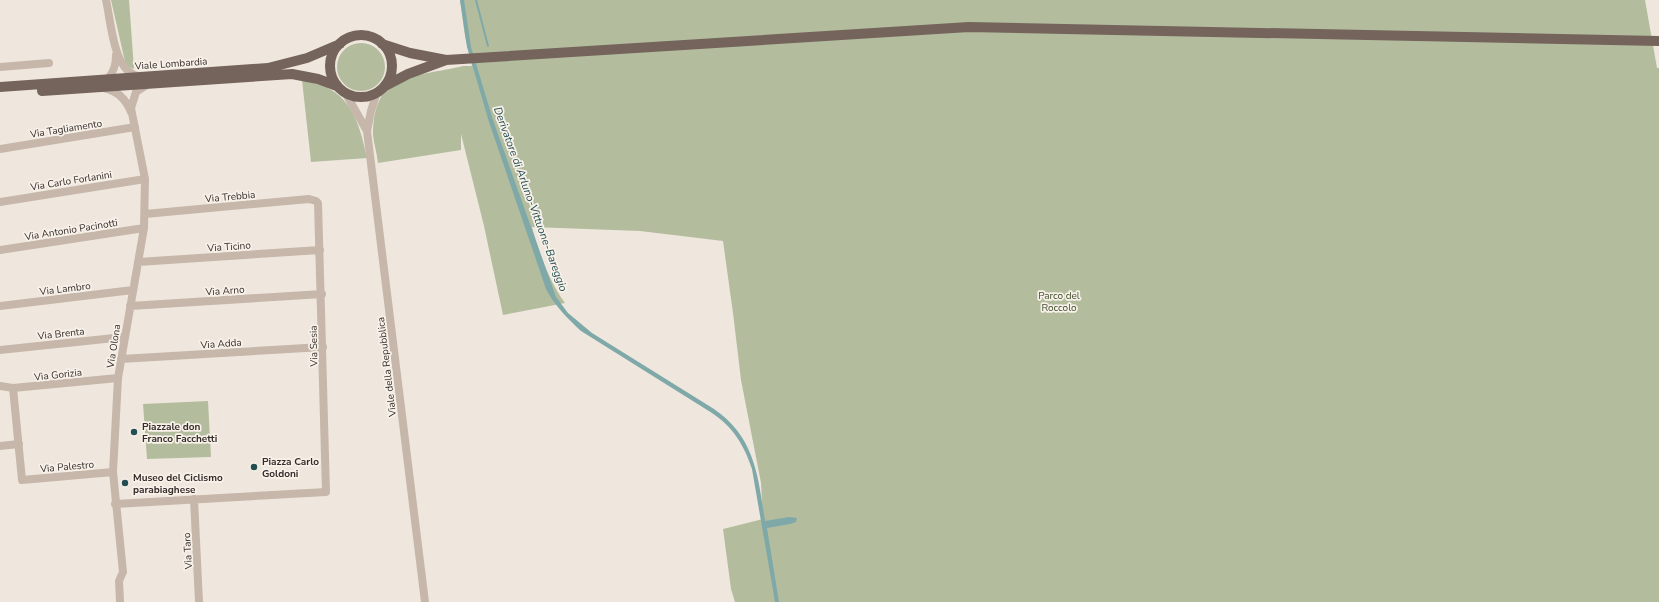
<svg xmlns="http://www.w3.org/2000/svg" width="1659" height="602" font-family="'Nunito Sans',sans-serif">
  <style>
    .green { fill: #b3bd9e }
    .water { fill: #7fa8a9 }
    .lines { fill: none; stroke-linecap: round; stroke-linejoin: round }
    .stream { stroke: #7fa8a9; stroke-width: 2 }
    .minor { stroke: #c6b7aa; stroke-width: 8 }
    .major { stroke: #75645c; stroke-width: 10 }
    .poi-dot { fill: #234e51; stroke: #f7f1e9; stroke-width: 1.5 }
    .labels { text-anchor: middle; stroke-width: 3.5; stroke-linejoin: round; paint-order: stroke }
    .street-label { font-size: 10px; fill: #342c29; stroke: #f7f1e9 }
    .park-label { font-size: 10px; fill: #44502f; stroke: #f7f1e9 }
    .poi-label { font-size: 10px; font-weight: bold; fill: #342c29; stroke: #f7f1e9; text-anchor: start }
    .water-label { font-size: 11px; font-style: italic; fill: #234e51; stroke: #f7f1e9 }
  </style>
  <rect width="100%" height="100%" fill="#efe7dd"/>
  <path class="green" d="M111,0H129L134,69L126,66Z
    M460,0H1645L1657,68H1659V602H735L731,589L723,529L763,519L761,483L741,380L733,313L723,241L640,231L532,227C539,253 549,281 565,303L503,315L484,226L461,134V150L378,163C377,154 374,144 373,135C373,118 376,96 392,85C410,74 443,71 463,66H472L465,36Z
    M337 67a24 24 0 1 1 48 0a24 24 0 1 1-48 0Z
    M302,80C310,82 319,84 326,87C354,100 361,131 367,158L311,162Z
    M208,401L211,457L147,459L143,404Z"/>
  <path class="water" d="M460,0H464L471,47L493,120L556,297L568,313L592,333L714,409C755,437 758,476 765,521L789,517L797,518L796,522L790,524L767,528L779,602H775L752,469C744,445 733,427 712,413L581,331C567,318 555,306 546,289L489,122L467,47Z"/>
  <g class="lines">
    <path class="stream" d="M476,0L488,46"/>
    <path class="minor" d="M106,0C111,21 113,71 138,76
      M0,67L49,63
      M107,80C114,72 116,65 116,55
      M104,88C118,91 126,99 131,112
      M377,92L371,111L367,131L425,602
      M346,94L367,131
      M0,149L135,127
      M0,202L145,179
      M0,250L144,228
      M138,262L320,250
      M0,306L133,290
      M130,306L322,294
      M0,350L124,337
      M121,359L323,347
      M0,386L13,388L118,378
      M13,388L22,480L113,472
      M0,446L19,444
      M194,499L199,602
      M115,504L326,492L318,203L316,201L309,199L145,214
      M120,602L119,581L123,572L113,472L118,378L144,228L145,179L131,108L136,92L147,85"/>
    <path class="major" d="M330 66a31 31 0 1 1 62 0a31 31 0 1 1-62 0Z
      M382,44L410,53L446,60L969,27L1659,41
      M385,86L408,74L446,60
      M0,87L268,68L307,58L340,44
      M42,91L292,74L318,79L337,86"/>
  </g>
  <g class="poi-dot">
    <circle cx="134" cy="432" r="4"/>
    <circle cx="254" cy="467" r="4"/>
    <circle cx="125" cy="483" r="4"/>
  </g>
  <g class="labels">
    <g class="street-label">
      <text transform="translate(171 63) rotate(-4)" y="4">Viale Lombardia</text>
      <text transform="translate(66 128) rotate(-9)" y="4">Via Tagliamento</text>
      <text transform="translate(71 180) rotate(-9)" y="4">Via Carlo Forlanini</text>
      <text transform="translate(230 196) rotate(-5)" y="4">Via Trebbia</text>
      <text transform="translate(71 229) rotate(-9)" y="4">Via Antonio Pacinotti</text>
      <text transform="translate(229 246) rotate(-4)" y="4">Via Ticino</text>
      <text transform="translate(65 288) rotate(-7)" y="4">Via Lambro</text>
      <text transform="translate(225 290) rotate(-4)" y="4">Via Arno</text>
      <text transform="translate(61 333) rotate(-6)" y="4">Via Brenta</text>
      <text transform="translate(221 343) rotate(-4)" y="4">Via Adda</text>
      <text transform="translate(113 346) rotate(-81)" y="4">Via Olona</text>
      <text transform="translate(313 346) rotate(-91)" y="4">Via Sesia</text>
      <text transform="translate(386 367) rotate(-97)" y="4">Viale della Repubblica</text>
      <text transform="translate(58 374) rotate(-6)" y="4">Via Gorizia</text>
      <text transform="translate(67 466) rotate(-5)" y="4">Via Palestro</text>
      <text transform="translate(187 551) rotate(-93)" y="4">Via Taro</text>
    </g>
    <g class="park-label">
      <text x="1059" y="299">Parco del<tspan x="1059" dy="12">Roccolo</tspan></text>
    </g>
    <g class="poi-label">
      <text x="142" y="430">Piazzale don<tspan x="142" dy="12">Franco Facchetti</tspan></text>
      <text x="262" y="465">Piazza Carlo<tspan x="262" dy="12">Goldoni</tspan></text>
      <text x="133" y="481">Museo del Ciclismo<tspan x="133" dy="12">parabiaghese</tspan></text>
    </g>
    <g class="water-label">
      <text transform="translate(531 199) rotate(70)" y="4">Derivatore di Arluno-Vittuone-Bareggio</text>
    </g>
  </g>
</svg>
